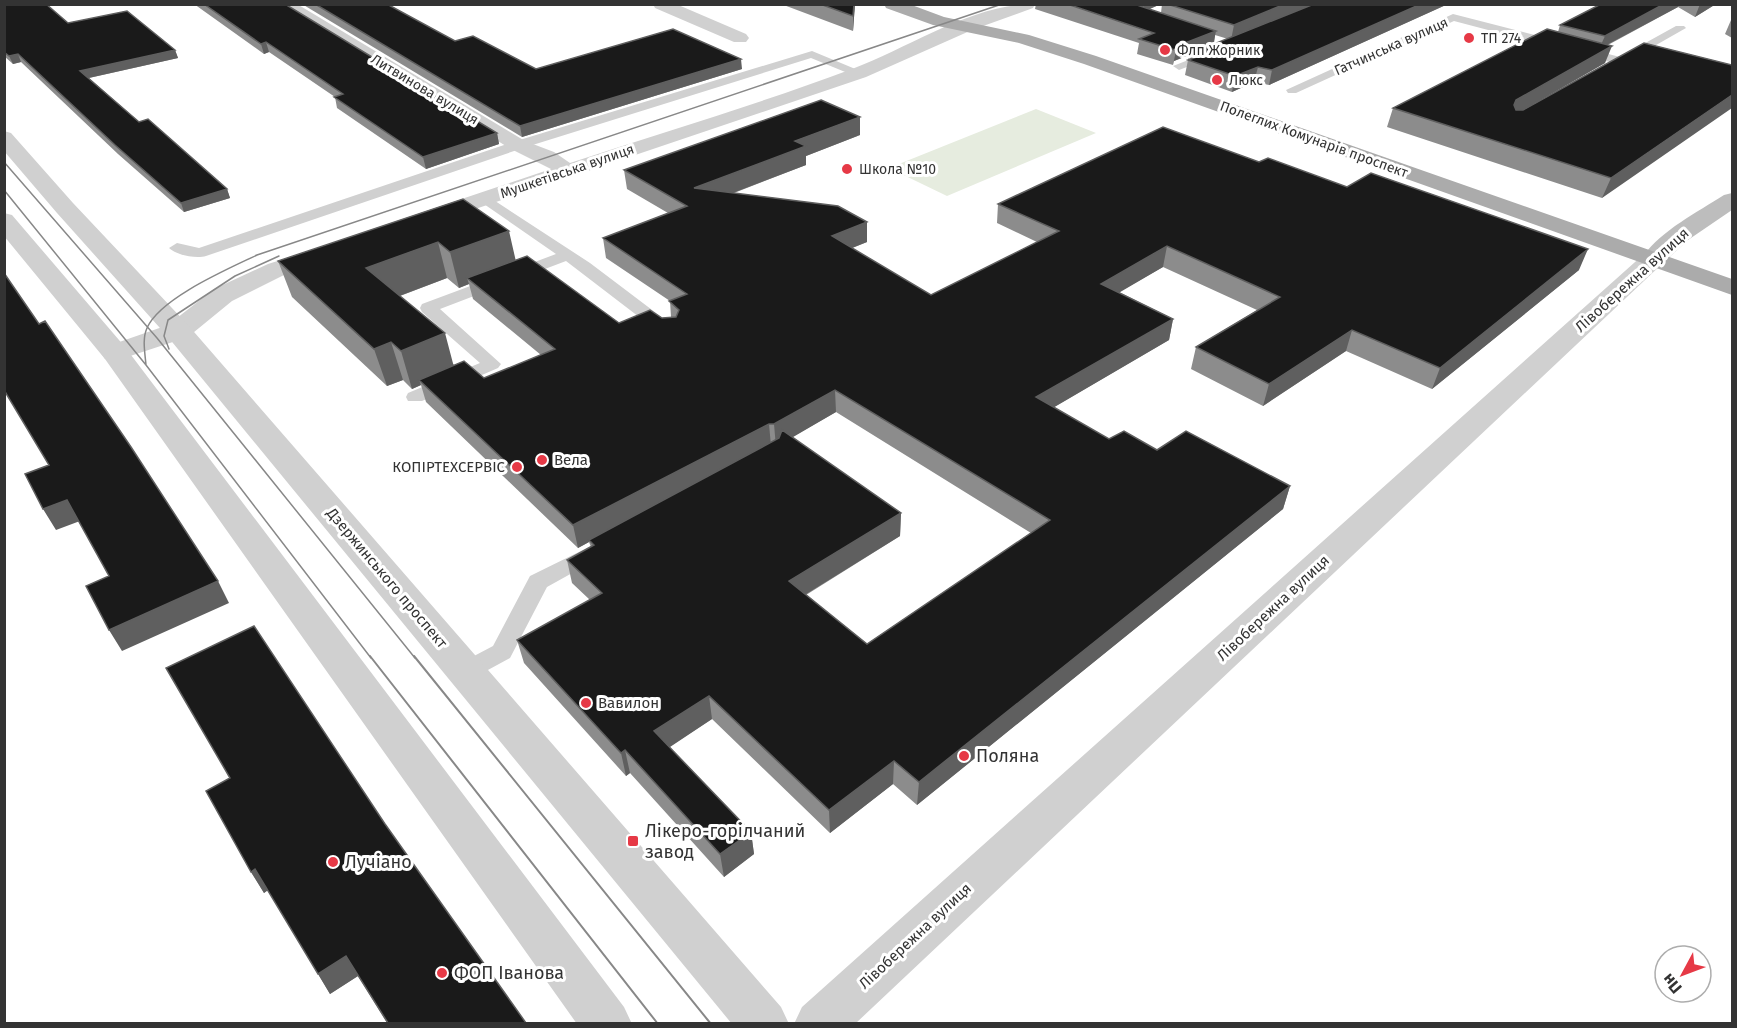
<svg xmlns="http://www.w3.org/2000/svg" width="1737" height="1028" font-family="'Fira Sans',sans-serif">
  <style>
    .green { fill: #e6ecdf }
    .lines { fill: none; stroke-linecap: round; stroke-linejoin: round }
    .service { fill: #d0d0d0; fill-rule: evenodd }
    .minor { fill: #d0d0d0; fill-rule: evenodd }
    .tertiary { fill: #d0d0d0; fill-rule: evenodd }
    .secondary { fill: #bdbdbd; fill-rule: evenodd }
    .primary { fill: #ababab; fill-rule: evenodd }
    .tram-far1 { stroke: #888; stroke-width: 1.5 }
    .tram { stroke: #888; stroke-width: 2 }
    .wall { fill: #8c8c8c; fill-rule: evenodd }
    .shaded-wall { fill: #5f5f5f }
    .building { fill: #1a1a1a; stroke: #5f5f5f; stroke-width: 1.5 }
    .poi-dot { fill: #e63946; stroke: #fff; stroke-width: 2 }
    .labels { text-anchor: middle; stroke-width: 6; stroke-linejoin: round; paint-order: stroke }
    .far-poi-label { font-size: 14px; fill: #333; stroke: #fff; text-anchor: start }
    .far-street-label { font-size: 14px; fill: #333; stroke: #fff }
    .street-label { font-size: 15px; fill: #333; stroke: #fff }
    .poi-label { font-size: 15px; fill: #333; stroke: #fff; text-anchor: start }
    .near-poi-label { font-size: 18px; fill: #333; stroke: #fff; text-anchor: start }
  </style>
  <rect width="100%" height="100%" fill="#fff"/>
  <path class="green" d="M1036,109L1096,133L947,196L889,168Z"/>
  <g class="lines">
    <path class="service" d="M1453,14L1620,57L1676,26H1684L1686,28L1621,65L1454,21L1296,93H1288L1286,90Z
      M1214,50L1220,53L1218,55L1179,70L1173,66Z
      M812,51L865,73L859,77L855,76L811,58L523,148L206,256C196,259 176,255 169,248L177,243L199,248L513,142Z
      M486,195L590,263L672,325L675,329L672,333H660L566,261L440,309L501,364L498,368L422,401H408L406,397L408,393L480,363L422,312L420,308L422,304L556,254L481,202L479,199Z
      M593,545L601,547L604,552L601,557L547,587L510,658L475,677L466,680L457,677L454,671L457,665L493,646L530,576Z"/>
    <path class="minor" d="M276,4H297L525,141L554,152L570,163C664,132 759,104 852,69C911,47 971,4 1035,4L1033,8L972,30L866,77L428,225L420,223L416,218L420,213L551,169L511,149Z
      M653,4H676L746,34L749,38L746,42H734L655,8Z
      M322,247L331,249L334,254L331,259L286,274L232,301L188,337L115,361L105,359L101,353L105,347L168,325L214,289L268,264Z"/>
    <path class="tertiary" d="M4,131L11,133L73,203L188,325L781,1007L789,1024H732L168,337L57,213L4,151Z
      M4,213L12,215L125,347L624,1007L632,1024H577L105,359L4,236Z
      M1653,252L1662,254L1665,259L1662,264L855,1024H794L802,1007L1644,254Z"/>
    <path class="secondary" d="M1732,193V210L1688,240L1662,264L1653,266L1644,264L1641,259C1660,231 1696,213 1724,195Z"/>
    <path class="primary" d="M884,4H909L944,17L1029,35L1096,56L1732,279V295L1084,64L1019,43L933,25L886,8Z"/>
    <path class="tram-far1" d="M4,162L157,338L415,658
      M4,190L146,365L371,658
      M169,349L164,336L168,320L235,276L279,256
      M146,365C145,353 142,339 147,328C160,298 228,269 257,255L1002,4"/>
    <path class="tram" d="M370,656L658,1024
      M414,656L711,1024"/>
  </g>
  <path class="wall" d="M4,4L68,23L175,50L178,58L89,78L139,122L227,189L230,198L184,212L118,154L21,62L13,64L4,56Z
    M194,4H285L497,133L499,144L426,169L337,108L335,97L269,52L264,54Z
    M302,4H387L455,41L536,69H742L522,137Z
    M781,4H855L853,31Z
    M1036,4H1161L1149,9L1161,13L1162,4H1448L1269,85L1254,82L1232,92L1185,75L1189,55L1174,61L1173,65L1137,54L1139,43L1035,9ZM1215,35L1228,39L1214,44Z
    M1601,4H1716L1695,17L1678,7L1608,45L1605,63L1522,110L1732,65L1602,198L1387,127L1393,108L1558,32L1560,25Z
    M1731,20H1732V38L1725,34Z
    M860,135L806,156V165L734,193L867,242L852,248L931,295L1037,242L997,223L998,204L1259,162L1347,187L1579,270L1432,389L1346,351L1263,406L1191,369L1196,347L1257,310L1163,267L1119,292L1173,319L1169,340L1054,407L1109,439L1157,450L1290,486L1283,509L917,805L893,784L830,833L712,719L669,747L751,832L754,854L724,877L630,773L626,776L524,663L517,640L590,600L572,583L567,560L591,547L589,542L578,548L426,402L421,385L412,389L403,380L387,386L292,297L278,261L463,199L515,260L619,323L671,317L670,301L606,258L603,238L668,213L627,189L624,170ZM447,278L459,288L469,284L473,299L541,355L484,378L454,365L400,296ZM836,412L1031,533L867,644L806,595L900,536L901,513L792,437Z
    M385,824L526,1023H387L358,976L330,994L268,890L264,893L251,872Z"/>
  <path class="shaded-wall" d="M854,4H855L853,31V16Z
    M1144,4H1161L1143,12Z
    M1285,4H1318L1231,40L1234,25Z
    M1421,4H1448L1269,85L1272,70Z
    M1664,4H1679L1678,7L1599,49L1605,36Z
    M1700,4H1716L1695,17Z
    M1216,31L1213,46L1189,54V55L1174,61L1173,65L1177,46Z
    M266,42L269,52L264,54L261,44Z
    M1612,46L1605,63L1509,118L1516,100Z
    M175,50L178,58L84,79L80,71Z
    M18,54L21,62L13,64L9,56Z
    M741,59L742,69L522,137L520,126Z
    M1258,67L1254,82L1232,92L1235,76Z
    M1732,95V108L1602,198L1611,178Z
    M860,117V135L806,156V165L696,207L694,188L795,141Z
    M497,133L499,144L426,169L423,157Z
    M227,189L230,198L184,212L181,203Z
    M867,222V242L832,256V236Z
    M509,231L517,266L467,278L469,284L459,288L450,252Z
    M438,242L447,278L378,304L366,268Z
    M1167,246L1163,267L1098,305L1101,284Z
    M1588,249L1579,270L1432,389L1440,368Z
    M1173,319L1169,340L1034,419L1036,397Z
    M1352,330L1346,351L1263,406L1269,384Z
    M445,333L455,371L419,380L421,385L412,389L401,351Z
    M391,342L403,380L387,386L374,349Z
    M835,390L836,412L776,447L774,424Z
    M769,424L771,446L589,540V542L578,548L573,525Z
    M1290,486L1283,509L917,805L919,782Z
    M67,500L80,521L56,530L43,509Z
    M901,513L900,536L790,604L789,581Z
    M218,581L229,603L122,651L109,630Z
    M709,696L712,719L658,755L654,731Z
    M625,750L630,773L626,776L621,753Z
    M894,761L893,784L830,833L829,810Z
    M751,832L754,854L724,877L720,854Z
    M255,869L268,890L264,893L251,872Z
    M346,956L358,976L330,994L318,974Z"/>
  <path class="building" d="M4,4H46L68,23L127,11L175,50L80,71L139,122L148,119L227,189L181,203L115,145L18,54L9,56L4,52Z
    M204,4H285L497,133L423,157L334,97L343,94L266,42L261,44Z
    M315,4H387L455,41L473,36L536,69L673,29L741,59L520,126Z
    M820,4H854L853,16Z
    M1067,4H1134L1216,31L1177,46L1175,50L1139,39L1154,33Z
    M1167,4H1285L1234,25Z
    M1314,4H1421L1272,70L1258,67L1235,76L1188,60L1197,57L1189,54Z
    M1601,4H1664L1605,36L1560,25Z
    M1547,29L1612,46L1516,100L1514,105L1516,110H1523L1644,43L1732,65V95L1611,178L1393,108Z
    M821,100L860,117L795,141L806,146L694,188L838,206L867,222L832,236L931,295L1059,231L998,204L1163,127L1259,162L1268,158L1347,187L1371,173L1588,249L1440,368L1352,330L1269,384L1196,347L1280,297L1167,246L1101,284L1173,319L1036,397L1109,439L1124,431L1157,450L1186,431L1290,486L919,782L894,761L829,810L709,696L654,731L751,832L720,854L625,750L621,753L517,640L602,593L567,560L594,545L589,540L779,438L782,430L901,513L789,581L867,644L1050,520L835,390L774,424H769L573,525L419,380L464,361L484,378L555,349L467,278L527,256L619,323L650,310L662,318L676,317L679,310L669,301L687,294L603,238L687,206L624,170Z
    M463,199L509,231L450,252L438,242L366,268L445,333L401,351L391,342L374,349L278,261Z
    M4,273L39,324L45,321L131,447L218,581L109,630L86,586L109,576L67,500L43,509L25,474L49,465L4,390Z
    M254,626L385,824L526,1023H388L346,956L318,974L255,869L251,872L206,791L230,778L166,668Z"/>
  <g class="poi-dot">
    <circle cx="1469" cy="38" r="6"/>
    <circle cx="1165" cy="50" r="6"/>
    <circle cx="1217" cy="80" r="6"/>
    <circle cx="847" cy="169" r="6"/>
    <circle cx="542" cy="460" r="6"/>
    <circle cx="517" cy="467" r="6"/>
    <circle cx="586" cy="703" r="6"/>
    <circle cx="964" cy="756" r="6"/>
    <rect x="627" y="835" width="12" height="12" rx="3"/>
    <circle cx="333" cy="862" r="6"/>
    <circle cx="442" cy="973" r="6"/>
  </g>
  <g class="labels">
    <g class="far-poi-label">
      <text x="1481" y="43">ТП 274</text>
      <text x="1177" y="55">Флп Жорник</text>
      <text x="1229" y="85">Люкс</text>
      <text x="859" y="174">Школа №10</text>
    </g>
    <g class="far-street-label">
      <text transform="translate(1391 46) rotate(-24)" y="5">Гатчинська вулиця</text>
      <text transform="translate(425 89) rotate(31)" y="5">Литвинова вулиця</text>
      <text transform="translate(1314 139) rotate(20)" y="5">Полеглих Комунарів проспект</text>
      <text transform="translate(567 171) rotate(-19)" y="5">Мушкетівська вулиця</text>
    </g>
    <g class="street-label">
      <text transform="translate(1632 280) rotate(-42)" y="5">Лівобережна вулиця</text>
      <text transform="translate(387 578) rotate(50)" y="5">Дзержинського проспект</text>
      <text transform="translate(1273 608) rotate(-43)" y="5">Лівобережна вулиця</text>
      <text transform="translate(915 936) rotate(-43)" y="5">Лівобережна вулиця</text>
    </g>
    <g class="poi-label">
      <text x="554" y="465">Вела</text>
      <text x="505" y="472" text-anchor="end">КОПІРТЕХСЕРВІС</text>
      <text x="598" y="708">Вавилон</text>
    </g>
    <g class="near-poi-label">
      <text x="976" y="762">Поляна</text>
      <text x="645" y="837">Лікеро-горілчаний<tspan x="645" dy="21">завод</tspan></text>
      <text x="345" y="868">Лучіано</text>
      <text x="454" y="979">ФОП Іванова</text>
    </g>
  </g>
  <rect width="1737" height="1028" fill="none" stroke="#333333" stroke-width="12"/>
  <g transform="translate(1683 974) rotate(229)"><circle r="28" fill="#ffffff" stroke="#adadad" stroke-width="1.5"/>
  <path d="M0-4.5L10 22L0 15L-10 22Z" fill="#e63946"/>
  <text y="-9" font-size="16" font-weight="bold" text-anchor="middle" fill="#333333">Пн</text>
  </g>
</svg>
